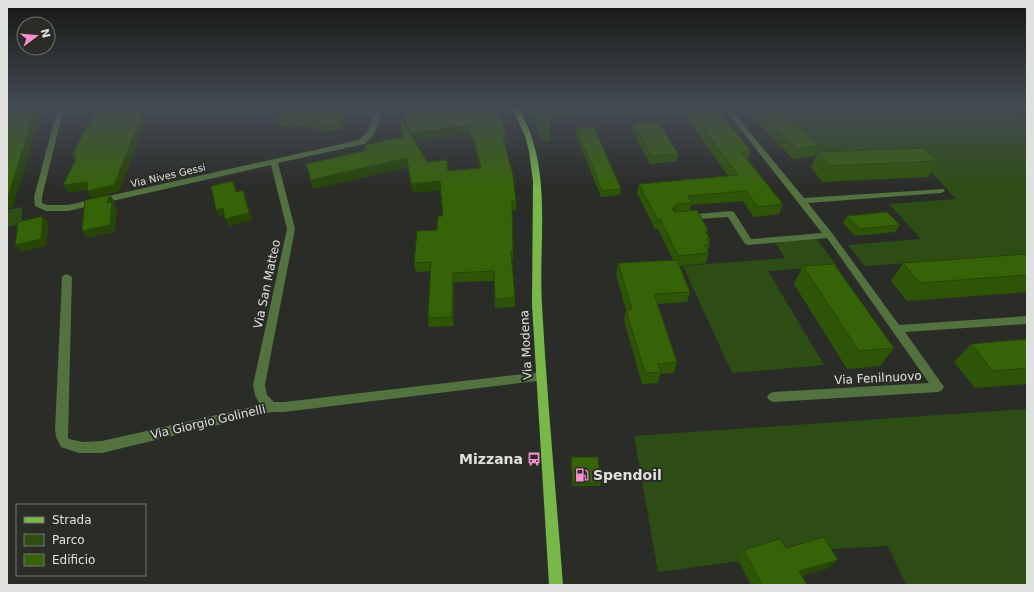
<svg xmlns="http://www.w3.org/2000/svg" width="1034" height="592" font-family="'DejaVu Sans',sans-serif">
  <style>
    .green { fill: #2d4d14 }
    .lines { fill: none; stroke-linecap: round; stroke-linejoin: round }
    .minor { fill: #53723f; fill-rule: evenodd }
    .major { fill: #78b74a; fill-rule: evenodd }
    .wall { fill: #2e5507; fill-rule: evenodd }
    .shaded-wall { fill: #264506 }
    .building { fill: #366308; stroke: #264506; fill-rule: evenodd }
    .labels { text-anchor: middle; stroke-width: 4; stroke-linejoin: round; paint-order: stroke }
    .far-street-label { font-size: 10px; fill: #dfe1de; stroke: #2a2c28 }
    .street-label { font-size: 12px; fill: #dfe1de; stroke: #2a2c28 }
    .near-poi-label { font-size: 14px; font-weight: bold; fill: #dfe1de; stroke: #2a2c28; text-anchor: end }
  </style>
  <rect width="100%" height="100%" fill="#2a2c28"/>
  <path class="green" d="M525,107H615L618,114L550,118V141L542,142L533,120Z
    M772,107H1011L1027,121V260L1023,256L865,266L848,245L921,239L889,204L956,199L916,156L825,161Z
    M22,207V224L7,227V210Z
    M816,238L837,266L768,271L824,365L732,373L683,266L785,258L774,241Z
    M1027,409V585H906L888,546L832,549L658,572L634,436Z"/>
  <g class="lines">
    <path class="minor" d="M24,107H33L7,116V112Z
      M58,107H64L42,197V203L47,205H68L359,140L368,131L376,107H382C381,121 376,135 364,144L278,163L295,229L265,385L267,395L274,402H284L541,372L545,374L547,377L545,380L284,412H272L102,453H79L61,447L56,437L55,430L62,277L64,275L67,274L72,277L68,437L69,439L83,442L102,441L260,405L255,395L253,385L287,229L271,165L68,211H46L35,206L34,197Z
      M723,107H729L804,198L944,189L945,191L941,193L808,203L832,233L899,325L1027,316V324L905,332L942,384L944,387L942,390L938,392L773,402L769,400L767,397L769,394L773,392L929,383L827,238L748,245L745,244L728,217L684,220L683,218L687,215L731,211L734,212L751,239L822,233Z"/>
    <path class="major" d="M512,107H518C554,168 538,237 542,305C547,398 556,492 563,585H549L532,305L533,181L529,151L525,136Z"/>
  </g>
  <path class="wall" d="M283,107H352L343,130L320,131V129H309L308,126L280,127L278,120Z
    M403,107H481L507,143L505,144L516,201V210H512L513,260H512L515,298V307L495,308L494,281L454,282V326L429,327L428,318L431,271L416,272L414,263L437,230L443,216L440,190L413,193L408,167L313,189L306,164L366,151L365,145L403,137L408,130ZM470,134L478,159L480,168L448,171L427,162L415,141Z
    M680,107H708L751,151L748,160L783,204L779,214L754,217L743,201L691,205L690,211L708,230L707,234L710,239L709,242L710,244L708,251L709,253L706,263L680,266L690,292L687,302L657,304L677,362L674,373L660,374L658,383L642,384L624,320L626,310L616,274L618,263L673,260L658,229H655L637,193L639,184L728,176L680,109Z
    M743,107H778L819,146L815,156L793,159Z
    M634,123L678,154L677,161L650,164L632,130Z
    M577,128L621,189L620,195L601,197L576,134Z
    M818,152L938,161L928,177L822,182L811,167Z
    M847,216L900,225L895,232L855,236L843,223Z
    M1027,254V292L907,301L891,281L903,263Z
    M803,266L894,348L880,366L847,369L794,284Z
    M1027,339V384L975,388L954,362L971,344Z
    M571,457L601,483L600,486H572L571,461Z
    M786,548L829,568L802,576L807,585H751L737,558L744,550Z"/>
  <path class="shaded-wall" d="M37,107L41,114L13,207L7,208V200Z
    M145,107H151L119,192L91,198L87,191Z
    M348,107H352L343,130L341,124Z
    M469,125L470,134L411,142L410,133Z
    M502,135H507V143L502,144Z
    M72,155H76L79,166L74,159H75Z
    M407,158L408,167L313,189L311,180Z
    M233,181L236,188L239,199L236,192Z
    M440,181L441,190L413,193L411,184Z
    M88,182L92,189L68,193L63,185Z
    M243,190L246,198L252,220L229,226L225,219Z
    M110,195L115,202L114,205L117,209L115,232L87,238L82,231L107,203Z
    M677,204L675,214L672,209Z
    M223,208L226,215L219,217L216,210Z
    M43,216L49,223L46,246L21,252L15,245Z
    M453,273L454,282V326L452,317Z
    M838,560L829,568L791,579L799,571Z"/>
  <path class="building" d="M37,107L24,146L7,200V112Z
    M98,107H145L114,185L87,191L88,182L63,185L76,159H74L76,155H72L87,126H89Z
    M283,107H348L341,124H318L319,122H307L308,119L278,120Z
    M403,107H481L482,109L492,108L494,114L498,113L507,135H502L513,175L516,201H512L513,251H511L515,298L495,299L494,271L453,273L452,317L428,318L431,262L414,263L417,231L437,230L438,216H443L440,181L411,184L407,158L311,180L306,164L368,150L365,145L403,137L400,119H401L409,132ZM469,125L477,150L481,168L448,171L447,160L427,162L410,133Z
    M687,107H708L711,109H717L751,151L741,152L783,204L758,207L746,191L688,196L692,203L677,204L672,209L675,212L697,210L708,230L705,231L710,239H707L710,244L704,245L709,253L678,256L660,219H657L639,184L738,175Z
    M755,107H778L819,146L797,149Z
    M658,121L678,154L651,156L634,123Z
    M594,127L621,189L602,191L577,128Z
    M923,148L938,161L829,166L818,152Z
    M233,181L236,192L243,190L249,213L225,219L223,208L216,210L211,186Z
    M110,195L107,203L112,202L110,225L82,231L85,200Z
    M887,212L900,225L859,229L847,216Z
    M43,216L41,239L15,245L18,222Z
    M1027,254V275L920,283L903,263Z
    M677,260L690,292L654,294L677,362L658,364L661,372L645,373L626,310L632,309L618,263Z
    M834,264L894,348L859,351L803,266Z
    M1027,339V368L993,371L971,344Z
    M571,457H598L601,483H573Z
    M824,537L838,560L799,571L807,585H762L744,550L780,539L786,548Z"/>
  <linearGradient id="sky" x2="0" y2="1"><stop stop-color="#171816"/><stop offset="0.57" stop-color="#444b53"/><stop offset="1" stop-color="#444b53" stop-opacity="0"/></linearGradient>
  <rect width="1034" height="189" fill="url(#sky)"/>
  <defs>
    <g id="bus-bare" transform="scale(1.08)"><path d="M-5-6H5V4H4V6H2V4H-2V6H-4V4H-5ZM-3.5-4V0h7V-4ZM-3.5 1.2v1.5H-2V1.2ZM2 1.2v1.5H3.5V1.2Z" fill="#f790ce" stroke="#2a2c28" stroke-width="2.5" paint-order="stroke"/></g>
    <g id="fuel-bare" transform="scale(1.08)"><path d="M-5.5-6h7V0h2V4h1.3V-2.5L3-4.5l.8-.8L6-3V5H2.5V1h-1V6h-7ZM-4.2-4.7v3.2H.2V-4.7Z" fill="#f790ce" stroke="#2a2c28" stroke-width="2.5" paint-order="stroke"/></g>
  </defs>
  <g fill-rule="evenodd">
    <use href="#bus-bare" x="534" y="459"/>
    <use href="#fuel-bare" x="582" y="475"/>
  </g>
  <g class="labels">
    <g class="far-street-label">
      <text transform="translate(168 175) rotate(-13)" y="4">Via Nives Gessi</text>
    </g>
    <g class="street-label">
      <text transform="translate(267 284) rotate(-78)" y="4">Via San Matteo</text>
      <text transform="translate(526 345) rotate(-93)" y="4">Via Modena</text>
      <text transform="translate(878 378) rotate(-3)" y="4">Via Fenilnuovo</text>
      <text transform="translate(208 422) rotate(-13)" y="4">Via Giorgio Golinelli</text>
    </g>
    <g class="near-poi-label">
      <text x="523" y="464">Mizzana</text>
      <text x="593" y="480" text-anchor="start">Spendoil</text>
    </g>
  </g>
  <rect width="1034" height="592" fill="none" stroke="#dfe1de" stroke-width="16"/>
  <rect x="16" y="504" width="130" height="72" fill="#2a2c28" stroke="#727471"/>
  <rect x="24" y="517" width="20" height="6" fill="#78b74a" stroke="#727471"/>
  <text x="52" y="524" font-size="12" fill="#dfe1de">Strada</text>
  <rect x="24" y="534" width="20" height="12" fill="#2d4d14" stroke="#727471"/>
  <text x="52" y="544" font-size="12" fill="#dfe1de">Parco</text>
  <rect x="24" y="554" width="20" height="12" fill="#366308" stroke="#727471"/>
  <text x="52" y="564" font-size="12" fill="#dfe1de">Edificio</text>
  <g transform="translate(36 36) rotate(74)"><circle r="19" fill="#2a2c28" stroke="#727471"/>
  <path d="M0-3L7 15L0 10L-7 15Z" fill="#f790ce"/>
  <text y="-6" font-size="11" font-weight="bold" text-anchor="middle" fill="#dfe1de">N</text>
  </g>
</svg>
